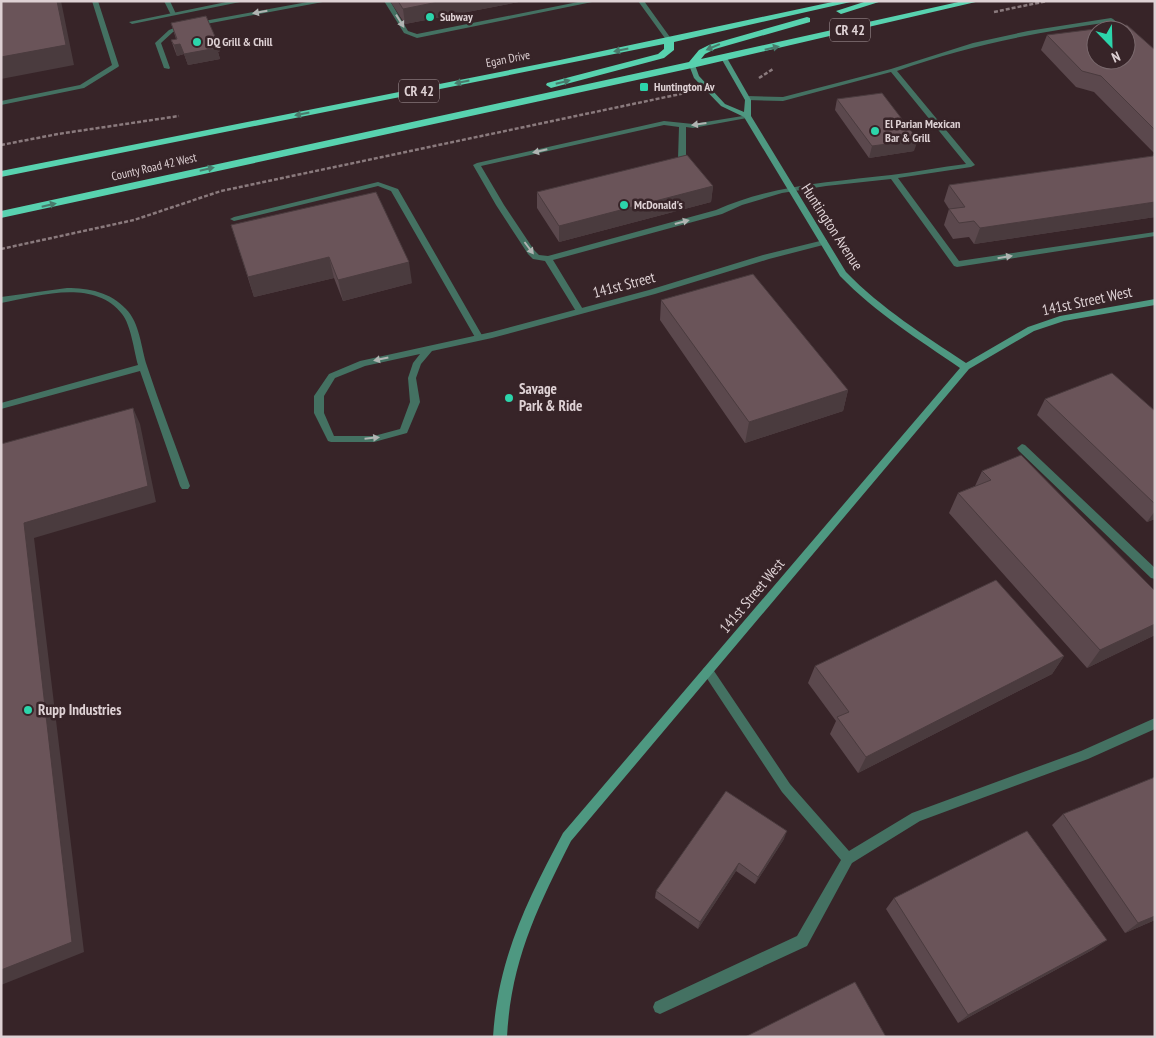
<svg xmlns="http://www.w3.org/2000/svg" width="1156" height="1038" font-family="'PT Sans Narrow',sans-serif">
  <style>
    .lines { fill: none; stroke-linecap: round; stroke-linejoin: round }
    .path { stroke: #8a7a7d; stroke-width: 2.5; stroke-dasharray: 4 2; stroke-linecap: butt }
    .lane { fill: #447162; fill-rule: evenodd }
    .street { fill: #447162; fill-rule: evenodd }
    .secondary { fill: #4e9881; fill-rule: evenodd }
    .highway { fill: #58d2af; fill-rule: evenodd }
    .wall { fill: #5b484d }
    .shaded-wall { fill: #4a3b3e }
    .building { fill: #6a5459; stroke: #4a3b3e; fill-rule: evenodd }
    .oneway { fill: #b0b4b2 }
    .oneway2 { fill: #487b6c }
    .poi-dot { fill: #2cd5ab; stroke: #372428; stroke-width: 2 }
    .labels { text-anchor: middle; stroke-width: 5; stroke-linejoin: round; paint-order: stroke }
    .far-poi-label { font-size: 12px; font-weight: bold; fill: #ded1d4; stroke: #372428; text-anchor: start }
    .far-street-label { font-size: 12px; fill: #ded1d4; stroke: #372428 }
    .shield { fill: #372428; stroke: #ac9da0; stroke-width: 1 }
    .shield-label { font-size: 14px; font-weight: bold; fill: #ded1d4 }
    .street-label { font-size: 15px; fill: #ded1d4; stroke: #372428 }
    .poi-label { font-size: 15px; font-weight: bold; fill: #ded1d4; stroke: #372428; text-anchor: start }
  </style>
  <rect width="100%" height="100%" fill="#372428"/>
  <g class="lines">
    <path class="path" d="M994,12L1047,1
      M759,78L773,69
      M1,145L58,134L179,116
      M1,249L134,220L221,191L685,93"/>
    <path class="lane" d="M92,1H98L119,66L118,67L84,88L1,105V101L80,85L112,65Z
      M164,1H170L176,14L175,15H171Z
      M313,1H328L185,28L173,32L161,43L170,68L169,69L164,68L155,43L169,30L182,25Z
      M384,1H390L408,31L417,34L583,1H597L417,38L404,33Z
      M1111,18L1113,19L1125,29L1126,30H1119L1110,22C1037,32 966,46 897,71L975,165L971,167L898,178L959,261L1155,232V236L957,267L954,266L891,179L826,186L782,193L742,205L722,214L553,260L584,311L580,314L577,313L545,261L533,259L528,254L496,205L473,165L477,163L664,121L693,124L749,115V117L747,118L693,128L686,127V159L682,161L678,159L679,127L664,125L481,166L504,205L534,250L539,255L548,256L716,210C772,185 831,182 891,175C916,172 941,167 966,164L891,72L783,101L747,100L744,98L747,96L783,97L891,69L973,43L1028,31Z
      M378,182L398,189L483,337L482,339H476L391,191L378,186L234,221L230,219L234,217Z
      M67,288C89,288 110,292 126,309C140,323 141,348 147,366C160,406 176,446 190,486L188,489H182L180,486L140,371L1,409V403L138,365C134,351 131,325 122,314C94,278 38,296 1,303V297Z
      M1022,444L1025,445L1155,568V579L1151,578L1019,451L1017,448Z
      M708,666L712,668L790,784L849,851L912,813L1081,751L1155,718V729L1088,759L920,821L852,863L807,946L660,1014L655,1012L653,1007L655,1002L797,936L841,860L782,792L704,674L702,671L704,668Z"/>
    <path class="street" d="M231,1H245L132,24L129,22Z
      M638,1H644L672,40L671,41H667Z
      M824,240H827V244L769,259L655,294L492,338L432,351L421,364L416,378L420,402L407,433L374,442H331L328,441L314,413V396L329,374L360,361L492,332L649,290L763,255ZM420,354L413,363L408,378L410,402L400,429L374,436H334L324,413V396L335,378L365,366Z"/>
    <path class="secondary" d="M724,56L727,58L751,100V116L846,272C882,309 924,335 966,363L1028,327L1060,316L1155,299V305L1064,321L1034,331L969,369L571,841C537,908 511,961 507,1037H493C498,958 527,901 563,833L960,368C918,339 876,313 840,276L744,117L721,106L694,78L689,65L692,63L695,65L699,76L725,104L744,112L745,100L721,58Z"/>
    <path class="highway" d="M837,1H855L674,42V50L664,58L551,88L546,85L547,83L658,54L664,49V44L1,177V171L560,60Z
      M867,1H882L841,14L836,11Z
      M963,1H980L692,68L1,218V211L689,62L699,50L709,45L807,17L810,18V22L715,49L705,54L701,59Z"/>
  </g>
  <path class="wall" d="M390,1H524L405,24Z
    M171,23L217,41L220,51L218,52L220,59L188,65L184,54L177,56L175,51L171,40L176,39Z
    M1047,35L1155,50V217L974,244L969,237L953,239L944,225L949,209L944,201L949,185L1153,156L1154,153L1094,92L1076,87L1041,50Z
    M837,99L914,151L869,158L835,110Z
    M713,186L711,202L559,242L537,208V192Z
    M231,225L412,283L343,301L334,278L254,297Z
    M661,300L848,390L843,411L745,443L660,320Z
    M1045,399L1155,411V519L1147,522L1037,415Z
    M982,471L1155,591V635L1087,668L949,513L958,493L975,486Z
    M1064,656L1052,674L858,773L830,734L836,721L808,683L815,666Z
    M1063,814L1155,920L1125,933L1052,825Z
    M784,839L755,884L736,871L698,929L655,898L656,891Z
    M894,898L1094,949L958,1023L886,909Z"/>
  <path class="shaded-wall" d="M57,1H61L74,65L1,79V57Z
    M443,1H524L405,24L403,9Z
    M214,41H217L220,51L218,52L220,59L188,65L184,54Z
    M180,44L184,54L177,56L174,45Z
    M918,140L914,151L869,158L872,146Z
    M713,186L711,202L559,242V226Z
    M1155,202V217L974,244L980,228Z
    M329,257L334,278L254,297L248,277Z
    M409,262L412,283L343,301L338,280Z
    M848,390L843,411L745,443L749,422Z
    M133,408L140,424L156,502L34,538L84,952L1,985V970L24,523Z
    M1155,511V519L1147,522Z
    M1155,624V635L1087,668L1100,650Z
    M1064,656L1052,674L858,773L866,757Z
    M787,831L784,839L755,884L758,877Z
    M739,863L736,871L698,929L700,922Z
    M1155,916V920L1125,933L1138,923Z
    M1107,940L1094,949L958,1023L968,1015Z"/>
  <path class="building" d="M1,1H57L66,45L1,57Z
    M398,1H443L403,9Z
    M206,16L217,41H214L217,48L184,54L180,44L174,45L171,40L177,39L171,23Z
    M1127,25L1155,50V130L1101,76L1082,71L1047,35ZM1096,30H1126V60H1096Z
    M882,93L918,140L872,146L837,99Z
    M1155,152V202L980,228L974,221L959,223L949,209L965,207L949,185L1153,156Z
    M687,155L713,186L559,226L537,192Z
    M376,192L409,262L338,280L329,257L248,277L231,225Z
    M753,274L848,390L749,422L661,300Z
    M1112,373L1155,411V504L1045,399Z
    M133,408L148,486L24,523L72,942L1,970V444Z
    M1021,455L1155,591V624L1100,650L958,493L991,480L982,471Z
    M996,580L1064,656L866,757L837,717L849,712L815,666Z
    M1155,777V916L1138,923L1063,814Z
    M726,791L787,831L758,877L739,863L700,922L656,891Z
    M1027,831L1107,940L968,1015L894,898Z
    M855,982L886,1037H745Z"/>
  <defs><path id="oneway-solid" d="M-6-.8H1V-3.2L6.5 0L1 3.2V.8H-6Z" transform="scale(1.25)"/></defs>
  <g class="oneway">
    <use href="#oneway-solid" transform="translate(260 12) rotate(170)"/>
    <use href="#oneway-solid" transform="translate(400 21) rotate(58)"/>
    <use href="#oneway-solid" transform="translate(699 124) rotate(172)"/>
    <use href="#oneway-solid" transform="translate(540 151) rotate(167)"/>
    <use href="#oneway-solid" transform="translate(682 222) rotate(-15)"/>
    <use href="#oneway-solid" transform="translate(529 248) rotate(53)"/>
    <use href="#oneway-solid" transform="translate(1005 257) rotate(-9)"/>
    <use href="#oneway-solid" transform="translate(381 359) rotate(168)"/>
    <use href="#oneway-solid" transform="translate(372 438) rotate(-6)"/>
  </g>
  <g class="oneway2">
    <use href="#oneway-solid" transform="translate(713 47) rotate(157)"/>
    <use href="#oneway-solid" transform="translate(772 48) rotate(-13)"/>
    <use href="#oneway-solid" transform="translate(621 50) rotate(168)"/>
    <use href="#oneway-solid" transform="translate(462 82) rotate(169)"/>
    <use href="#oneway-solid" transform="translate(563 82) rotate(-14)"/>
    <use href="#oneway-solid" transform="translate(302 114) rotate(169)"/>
    <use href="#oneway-solid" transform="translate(207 169) rotate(-13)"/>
    <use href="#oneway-solid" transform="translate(49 205) rotate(-13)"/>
  </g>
  <g class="poi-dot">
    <circle cx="430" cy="17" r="5"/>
    <circle cx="197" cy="42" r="5"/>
    <rect x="639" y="82" width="10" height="10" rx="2.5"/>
    <circle cx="875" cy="131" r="5"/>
    <circle cx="624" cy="205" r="5"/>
    <circle cx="509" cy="398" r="5"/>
    <circle cx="28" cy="710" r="5"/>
  </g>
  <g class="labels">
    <g class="far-poi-label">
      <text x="440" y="21">Subway</text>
      <text x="207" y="46">DQ Grill &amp; Chill</text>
      <text x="654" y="91">Huntington Av</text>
      <text x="885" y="128">El Parian Mexican<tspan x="885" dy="14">Bar &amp; Grill</tspan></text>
      <text x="634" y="209">McDonald's</text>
    </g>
    <g class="far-street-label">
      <text transform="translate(508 59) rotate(-11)" y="4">Egan Drive</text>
      <text transform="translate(154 167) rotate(-13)" y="4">County Road 42 West</text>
    </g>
    <g class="shield">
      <rect x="830" y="18.5" width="40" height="23" rx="4"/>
      <rect x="399" y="79.5" width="40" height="23" rx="4"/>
    </g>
    <g class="shield-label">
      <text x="850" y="35">CR 42</text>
      <text x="419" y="96">CR 42</text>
    </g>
    <g class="street-label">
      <text transform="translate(832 227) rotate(57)" y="5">Huntington Avenue</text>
      <text transform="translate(624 285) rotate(-15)" y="5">141st Street</text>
      <text transform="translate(1087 301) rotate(-12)" y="5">141st Street West</text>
      <text transform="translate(752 596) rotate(-50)" y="5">141st Street West</text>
    </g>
    <g class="poi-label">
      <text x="519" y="394">Savage<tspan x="519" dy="17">Park &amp; Ride</tspan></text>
      <text x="38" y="715">Rupp Industries</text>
    </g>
  </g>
  <rect width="1156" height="1038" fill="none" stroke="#ded1d4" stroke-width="5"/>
  <g transform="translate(1111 45) rotate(157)"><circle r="24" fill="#372428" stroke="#7a696d"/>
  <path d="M0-4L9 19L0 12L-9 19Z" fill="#2cd5ab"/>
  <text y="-8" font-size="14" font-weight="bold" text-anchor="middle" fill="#ded1d4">N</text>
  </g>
</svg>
